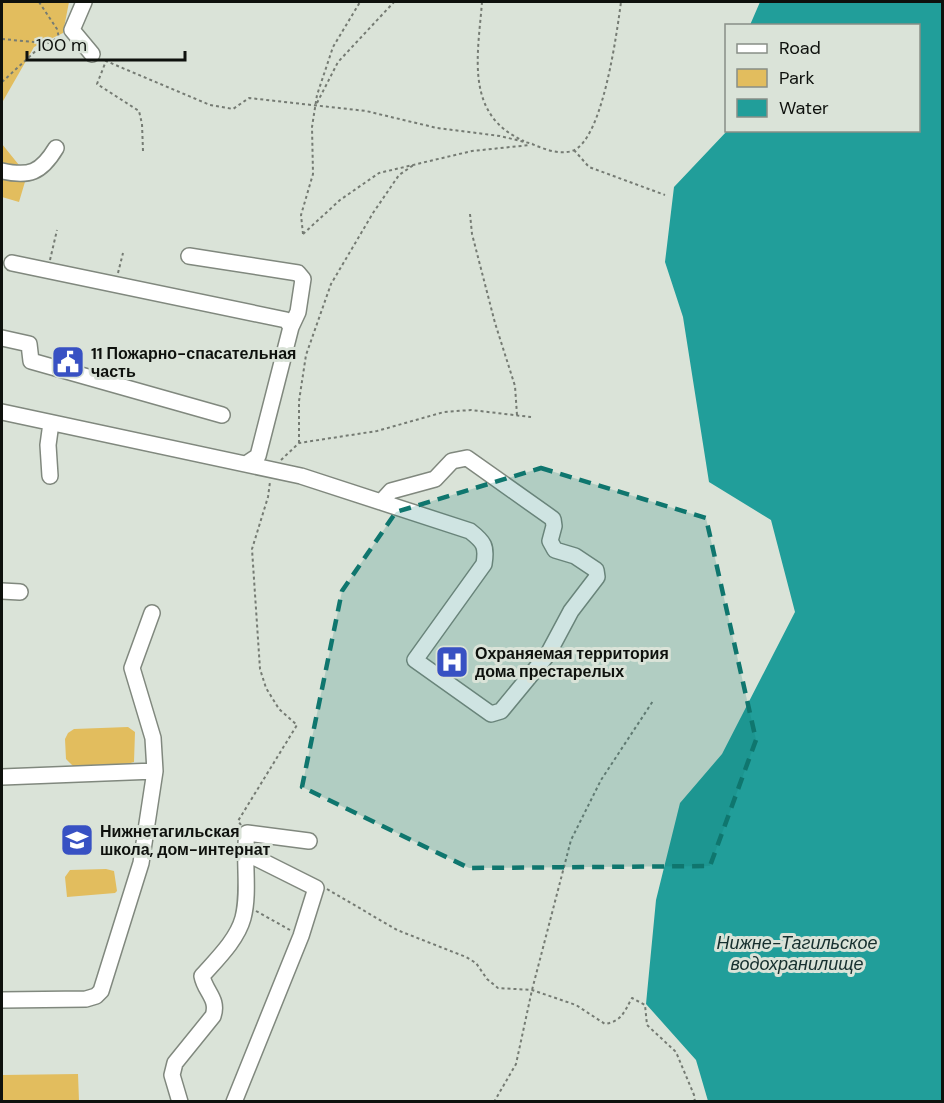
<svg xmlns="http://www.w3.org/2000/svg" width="944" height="1103" font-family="'DM Sans',sans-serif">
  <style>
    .green { fill: #e2bd5e }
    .water { fill: #219e9a }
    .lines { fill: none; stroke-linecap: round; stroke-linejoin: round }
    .minor-casing { stroke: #80887e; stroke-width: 18 }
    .path { stroke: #757b73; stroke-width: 2; stroke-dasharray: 3 3; stroke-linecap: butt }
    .minor { stroke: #fff; stroke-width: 15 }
    .marked { fill: #0f766e; fill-opacity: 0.2; stroke: #0f766e; stroke-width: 4.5; stroke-dasharray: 12 8; stroke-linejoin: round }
    .labels { text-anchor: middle; stroke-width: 6; stroke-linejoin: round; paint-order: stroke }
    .poi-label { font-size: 16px; font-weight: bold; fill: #0e110d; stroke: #dae3d8; text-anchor: start }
    .water-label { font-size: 18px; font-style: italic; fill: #162f2e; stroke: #dae3d8 }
  </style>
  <rect width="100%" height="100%" fill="#dae3d8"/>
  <path class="green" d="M2,2H69L63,33L34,47L3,101L2,144L27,175L19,202L2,197Z
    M128,727L135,732L134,762L127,764L73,766L66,759L65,739L68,733L74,729Z
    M106,869L114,871L117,891L115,893L67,897L65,877L70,870Z
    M78,1074L79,1101H2V1075Z"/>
  <path class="water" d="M760,2H942V1101H708L696,1060L646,1004L656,900L680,803L722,754L795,612L771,520L709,482L683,317L665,262L674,187L727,131L918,130V26L750,25Z"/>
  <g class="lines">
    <g class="minor-casing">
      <path id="minor" d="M84,2L72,30L92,54
        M2,171C29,177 41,173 56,148
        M189,256L298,273L303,279L298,312L291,327
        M12,263L286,320L291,327L258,456L246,464
        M2,338L29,344L31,361L222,415
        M2,412L301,476L470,531C484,542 487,546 484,564L415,660L491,714L501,711L548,654L571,611L597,577L596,570L575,556L555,550L550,541L554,526L553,519L467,458L452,461L435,479L391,491L381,502
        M50,476L48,445L51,423
        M2,591L20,592
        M152,613L132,668L153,738L155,771
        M2,777L155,771L141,863L101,991L96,996L86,999L2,1000
        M180,1102L172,1075L175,1063L213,1016C219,999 205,992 202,976C217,959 237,940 243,918C250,891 243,860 247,833L309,841
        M234,1102L301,936L316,888L244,852"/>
    </g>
    <path class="path" d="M39,2L57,29L59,38L63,40
      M482,2C478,55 464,115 524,141
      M2,39L44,43
      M2,82L40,47L58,38
      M317,103L338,62L394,2
      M532,144C544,149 559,155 572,151C603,141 617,31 621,2
      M574,150L589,167L665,195
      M143,151L142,124L139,111L97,84L106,61L210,105L233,109L249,98L366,111L437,128L500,136L533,144
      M470,214L472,234L495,323L515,386L517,415
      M303,234L340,200L379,173L472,151L530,145
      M303,234L301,215L313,174L312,127L317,95L333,47L360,2
      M50,260L57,230
      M118,273L123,253
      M299,443V401L306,355L331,284L373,213L399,175L415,164
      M281,460L299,443L377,431L444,412L471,410L531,417
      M241,825L238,821L297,725L279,709L266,688L260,669L252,549L268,497L270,482
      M327,889L397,930L466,957L476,963L487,979L498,988L532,990L576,1005L605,1024C622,1021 624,1012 632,998L645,1005L647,1025L676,1052L694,1095L695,1102
      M256,911L290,930
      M494,1102L516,1064L532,990L571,840L601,780L653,701"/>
    <use href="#minor" class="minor"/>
  </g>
  <path class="marked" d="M541,468L706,518L756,740L710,866L469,868L302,787L342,591L396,512Z"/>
  <defs>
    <g id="civic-square" transform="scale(1.725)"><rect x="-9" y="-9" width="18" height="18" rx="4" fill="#3851c3" stroke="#dae3d8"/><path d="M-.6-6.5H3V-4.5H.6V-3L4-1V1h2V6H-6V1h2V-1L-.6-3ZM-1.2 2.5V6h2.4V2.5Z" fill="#fff"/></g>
    <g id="hospital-square" transform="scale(1.725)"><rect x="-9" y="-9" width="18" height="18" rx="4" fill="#3851c3" stroke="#dae3d8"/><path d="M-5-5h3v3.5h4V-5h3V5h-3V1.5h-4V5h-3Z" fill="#fff"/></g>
    <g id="school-square" transform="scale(1.725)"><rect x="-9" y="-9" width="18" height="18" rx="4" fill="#3851c3" stroke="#dae3d8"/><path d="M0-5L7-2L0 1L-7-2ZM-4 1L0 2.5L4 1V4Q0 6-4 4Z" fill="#fff"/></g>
  </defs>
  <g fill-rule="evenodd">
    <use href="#civic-square" x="68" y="362"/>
    <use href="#hospital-square" x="452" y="662"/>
    <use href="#school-square" x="77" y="840"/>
  </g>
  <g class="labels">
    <g class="poi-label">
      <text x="91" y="359">11 Пожарно-спасательная<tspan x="91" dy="18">часть</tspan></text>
      <text x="475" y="659">Охраняемая территория<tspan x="475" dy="18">дома престарелых</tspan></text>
      <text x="100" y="837">Нижнетагильская<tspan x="100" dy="18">школа, дом-интернат</tspan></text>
    </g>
    <g class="water-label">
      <text x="797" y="949">Нижне-Тагильское<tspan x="797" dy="21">водохранилище</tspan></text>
    </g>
  </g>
  <rect width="944" height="1103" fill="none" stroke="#0e110d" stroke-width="6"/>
  <rect x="725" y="24" width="195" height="108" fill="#dae3d8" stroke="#888f87" stroke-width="1.5"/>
  <rect x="737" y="44" width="30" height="9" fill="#ffffff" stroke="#888f87" stroke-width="1.5"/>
  <text x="779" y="54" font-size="18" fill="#0e110d">Road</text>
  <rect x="737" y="69" width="30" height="18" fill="#e2bd5e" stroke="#888f87" stroke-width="1.5"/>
  <text x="779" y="84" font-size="18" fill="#0e110d">Park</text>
  <rect x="737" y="99" width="30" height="18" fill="#219e9a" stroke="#888f87" stroke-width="1.5"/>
  <text x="779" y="114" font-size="18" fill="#0e110d">Water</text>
  <path d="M27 51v9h158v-9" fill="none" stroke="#0e110d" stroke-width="3"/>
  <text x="36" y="51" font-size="18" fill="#0e110d" stroke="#dae3d8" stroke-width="4.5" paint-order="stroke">100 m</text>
</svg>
